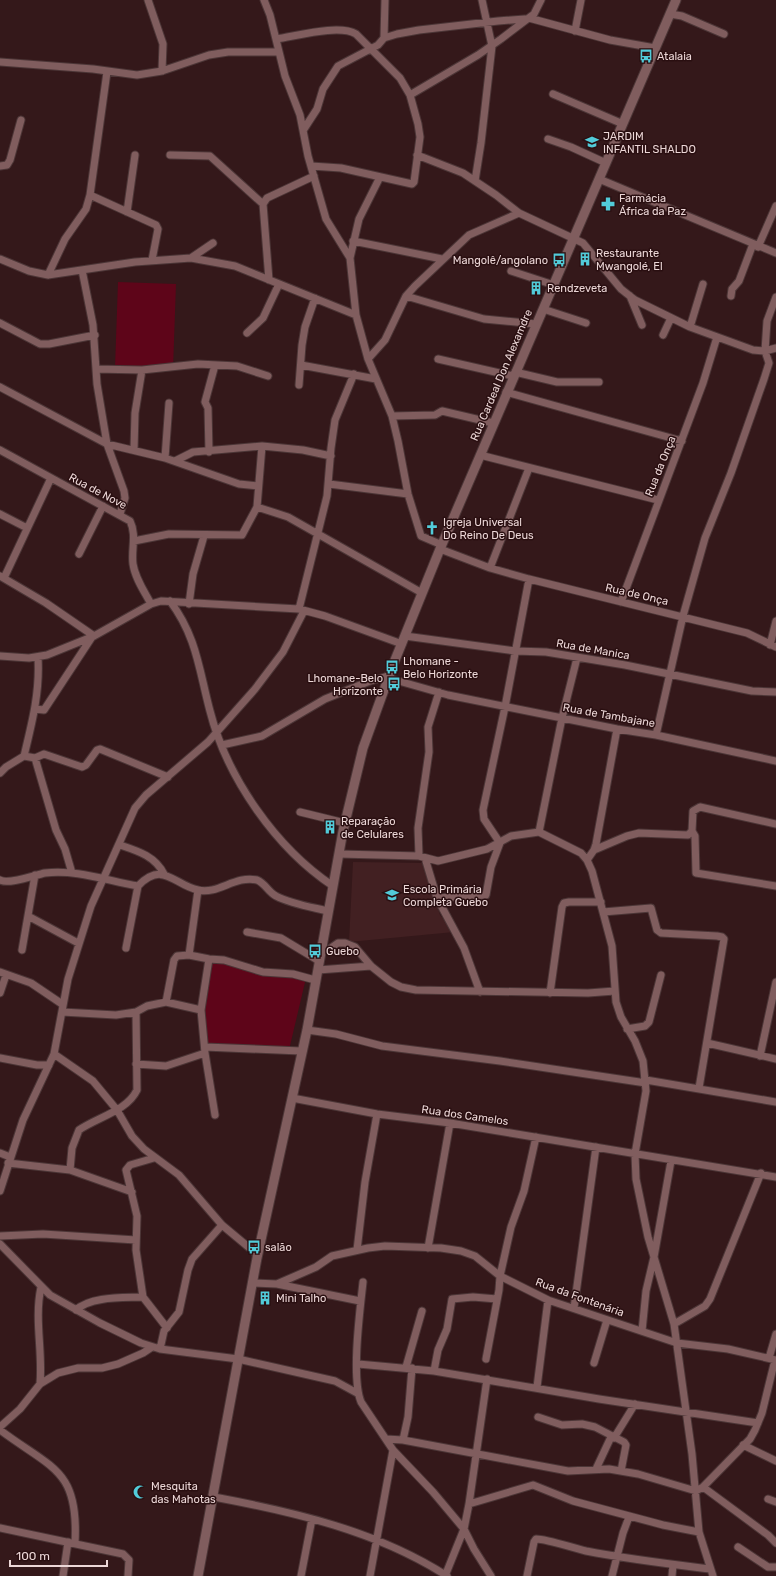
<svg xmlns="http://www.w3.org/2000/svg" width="776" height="1576" font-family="Rubik,sans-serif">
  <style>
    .built { fill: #422022 }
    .green { fill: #5e0519 }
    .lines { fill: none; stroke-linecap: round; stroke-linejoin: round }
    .street-casing { stroke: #4c3637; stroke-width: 9 }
    .secondary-casing { stroke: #4c3637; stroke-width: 11 }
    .street { stroke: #805d5e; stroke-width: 7 }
    .secondary { stroke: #805d5e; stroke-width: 9 }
    .labels { text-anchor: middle; stroke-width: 3; stroke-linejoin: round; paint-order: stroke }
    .poi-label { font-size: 11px; fill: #ecd7d7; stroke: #2a0f11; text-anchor: start }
    .street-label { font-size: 11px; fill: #ecd7d7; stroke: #2a0f11 }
  </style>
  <rect width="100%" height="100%" fill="#34181a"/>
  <path class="built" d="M353,862L423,863L440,915L454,932L349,942Z"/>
  <path class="green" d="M118,282L176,284L173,369L115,368Z
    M212,960L306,978L289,1050L208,1046L206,1043L203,1010Z"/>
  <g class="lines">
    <g class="street-casing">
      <path id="street" d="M148,0L163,44L162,71
        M264,0L270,15L285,76L300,115L308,156L326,219L350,258L356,315
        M670,14L682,16L724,34
        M529,18L610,40L655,48
        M575,31L581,0
        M384,38L385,0
        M276,39C297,36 339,24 356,34L400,78L410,95L418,124L420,137L414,182L412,184L341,168L311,166
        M0,62L93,69L137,75L162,71L209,55L228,52H279
        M553,94L623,124
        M410,95L478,55L501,39L534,14L541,0
        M304,129L317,109L323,89L338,66L378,45L384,38L397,34L419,30L498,21L525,19
        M548,139L571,147L606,163
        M170,155L210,156L263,204
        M417,155L463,173L496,195L519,213L583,243L621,289L635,300L690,327L753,350L765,351L776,348
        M0,166L7,165L10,160L21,120
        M599,179L776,253
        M475,181L481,143L492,46L482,0
        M90,195L156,225L158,229L152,260
        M127,212L135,155
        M353,241L442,259
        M758,247L776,206
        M191,258L213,243
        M350,258L359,219L380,177
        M0,259L29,271L48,275L135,262L191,258L235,266L356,315L368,359L392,416L398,441L408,494L421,536L442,545
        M82,270L93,325L97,384L107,444L124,491L125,498L120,514
        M511,271L554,285
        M48,275L65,239L86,209L90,195L107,72
        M269,280L263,204L267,198L314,176
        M406,296L484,319L536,324
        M630,296L642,325
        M731,296L732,289L739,281L753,244
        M543,309L586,323
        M0,323L40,344H49L95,335
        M690,327L703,284
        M247,333L263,318L279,284
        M663,335L671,318
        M368,359L385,340L406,296L415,286L469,235L519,213
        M438,359L513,376
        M301,365L376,379
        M96,369L142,370L198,364L237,366L268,376
        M515,372L557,382H599
        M299,385L302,345L305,327L315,298
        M0,387L107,444L165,458L239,484L258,486
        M506,392L682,441
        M392,416L435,415L442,411L493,423
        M0,450L130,521C137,535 131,549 133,564C135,578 144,591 151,604
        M134,450L135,413L142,370
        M209,452L208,408L205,402L215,365
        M480,455L658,500
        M165,458L169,403
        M175,461L193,452L262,446L303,450L331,456
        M329,484L408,494
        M257,507L288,517L422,593
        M0,514L27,528
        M134,541L169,534L242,535L257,507L262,446
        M440,549L490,568L529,579L747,633L776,647
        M79,554L103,506
        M490,568L529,468
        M0,576L46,603L94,636
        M4,578L51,478
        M170,601C197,637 199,670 210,711C227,778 276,848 333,886
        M621,602L703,383L717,337
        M189,604L193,574L204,536
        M299,609L327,496L331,448L335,420L354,374
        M405,636L515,651L546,652L625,665L752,691L776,692
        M770,645L776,621
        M0,656L29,658L47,655L94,636L151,604L161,601L299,609L325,616L402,644
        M388,678L448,695L617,729L656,735L776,761
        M35,709L44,710L92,637
        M656,735L683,616L705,538L731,473L764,379L769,363L765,351L767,321L776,297
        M222,745L262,736L325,699L370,681L389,676
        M24,756C32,723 40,692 38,658
        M35,758L56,830L65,849L72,873
        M0,773L6,767L24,756L35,758L44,754L82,767L86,765L97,750L100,749L168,777
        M300,812L345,823
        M692,831L695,836L696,873L776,886
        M539,832L562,718L577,658
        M120,845C138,851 155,856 164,874
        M594,850L627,836L639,833L688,835L692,831L693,811L700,807L776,824
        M339,854L419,856L438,861L487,849L511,836L539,832L581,853L587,860L592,871L612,946L616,1002L621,1017L635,1041L643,1061L646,1091L635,1154L636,1179L648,1237L674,1324L692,1454L699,1532L713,1576
        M419,856L418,828L429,752L428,727L439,692
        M425,858L437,898L464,948L480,992
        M587,860L594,850L596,844L617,729
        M0,880C8,885 35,875 45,873C76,869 108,881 138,886C163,860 174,885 198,890C218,895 235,875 257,880C265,883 268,892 276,896C291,904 311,907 328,911
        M437,898L486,895L491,867L500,843L484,819L483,810L505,707L529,579
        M603,912L651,908L657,930L661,933L717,936L722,937L724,939L699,1088
        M28,916L78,943
        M247,932L281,938L319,961
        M126,948L138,886
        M22,950L35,875
        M328,950L338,943H345L355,947L371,966L391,982L401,987L416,990L588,993L615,991
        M189,955L198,890
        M209,959L201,1010L205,1053L215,1115
        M318,970L371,966
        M0,972L31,983L62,1004
        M0,993L6,975
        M550,993L562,907L564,903L569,902H601
        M166,1002L174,960L177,956L189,955L209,959L224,960L263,972L293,974L315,980
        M62,1012L116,1015L136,1012L147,1006L166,1002L201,1010
        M627,1029L645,1026L649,1022L661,975
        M307,1030L336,1034L382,1046L500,1061L646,1083
        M707,1043L776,1059
        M205,1047L301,1051
        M54,1054L93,1081L117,1110L132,1136L144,1149L179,1175L222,1225L258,1255
        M760,1056L776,982
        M0,1058L37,1065H49
        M136,1064L166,1066L205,1053
        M646,1080L776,1102
        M292,1098L377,1114L450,1123L776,1177
        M0,1153L10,1157
        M8,1163L70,1170L132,1192
        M70,1170L72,1148L79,1130C98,1117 127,1111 137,1090L136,1012
        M0,1191L23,1120L54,1054L68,979L91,906L135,808L146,795L208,742L255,689L283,652L304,611
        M0,1236L43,1234L136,1240
        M0,1244L50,1295L100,1323L141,1343L160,1349L238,1359L335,1381L357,1393
        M428,1248L450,1123
        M357,1250L365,1182L377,1114
        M363,1282C360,1310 351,1377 361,1402L393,1450L433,1492L464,1529L474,1549L491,1576
        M253,1283L277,1284L316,1267L332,1256L368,1248L385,1246L441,1248L461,1251L475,1256L500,1276L548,1300L677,1343L728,1349L776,1360
        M277,1284L360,1301
        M143,1297L167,1328
        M574,1308L596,1147
        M76,1310C91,1296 123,1298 143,1297L136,1250L137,1216L126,1170L130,1165L154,1158
        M674,1324L705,1306L710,1299L761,1173
        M642,1331L646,1291L654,1257L671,1161
        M160,1349L164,1331L179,1312L188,1270L192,1259L222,1225
        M769,1358L776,1334
        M486,1359L499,1290L500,1276L511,1227L524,1191L536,1137
        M594,1363L607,1320
        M358,1364L434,1371L599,1399L758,1423
        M406,1367L422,1311
        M434,1371L438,1350L447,1329L452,1299L473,1297L497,1299
        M40,1384C43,1351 34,1320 41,1287
        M537,1387L548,1300
        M538,1417L562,1425L582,1424L595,1427L624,1442L626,1445L621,1471
        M0,1427L20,1409L40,1384L58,1373L78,1368H102L118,1364L143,1353L152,1347
        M0,1430C52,1469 79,1469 75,1543
        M614,1438L635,1404
        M386,1439L403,1440L568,1471L609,1469L638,1474L696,1491L703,1487L750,1439L755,1430L762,1413L775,1360
        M403,1440L408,1417L412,1368
        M743,1445L776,1461
        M596,1469L611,1437
        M703,1487L768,1535L776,1543
        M214,1497C294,1512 377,1531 447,1576
        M768,1499L776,1502
        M469,1504L533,1485L573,1501L663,1525L699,1532
        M0,1528L123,1554L129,1560L128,1576
        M738,1547L768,1567H776
        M63,1576L68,1542
        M301,1576L312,1519
        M370,1576L393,1450
        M445,1576L464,1529L469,1504L487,1379
        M527,1576L534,1542L536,1539C547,1539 573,1548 586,1551C627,1559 669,1564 710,1569
        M612,1576L623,1533L629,1517
        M672,1576L673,1565"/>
    </g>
    <g class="secondary-casing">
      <path id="secondary" d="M198,1576L257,1258L307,1030L343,831L363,748L393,665L440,549L676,0"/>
    </g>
    <use href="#street" class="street"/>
    <use href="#secondary" class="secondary"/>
  </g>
  <defs>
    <g id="bus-bare" transform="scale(1.08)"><path d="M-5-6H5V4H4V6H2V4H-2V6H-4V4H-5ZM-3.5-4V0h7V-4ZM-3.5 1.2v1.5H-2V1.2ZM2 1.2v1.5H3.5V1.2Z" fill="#52cbd9" stroke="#2a0f11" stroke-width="2.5" paint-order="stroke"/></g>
    <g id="school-bare" transform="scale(1.08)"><path d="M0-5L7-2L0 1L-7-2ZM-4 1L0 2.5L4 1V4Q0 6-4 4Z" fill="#52cbd9" stroke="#2a0f11" stroke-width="2.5" paint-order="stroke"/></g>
    <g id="pharmacy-bare" transform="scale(1.08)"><path d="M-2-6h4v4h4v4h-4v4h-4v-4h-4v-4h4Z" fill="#52cbd9" stroke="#2a0f11" stroke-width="2.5" paint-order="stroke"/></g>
    <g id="building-bare" transform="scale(1.08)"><path d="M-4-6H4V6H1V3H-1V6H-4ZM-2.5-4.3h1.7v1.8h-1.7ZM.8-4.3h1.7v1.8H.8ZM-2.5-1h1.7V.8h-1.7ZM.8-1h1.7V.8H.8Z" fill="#52cbd9" stroke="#2a0f11" stroke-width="2.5" paint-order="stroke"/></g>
    <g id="church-bare" transform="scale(1.08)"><path d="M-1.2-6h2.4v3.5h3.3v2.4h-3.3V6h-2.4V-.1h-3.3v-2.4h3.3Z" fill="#52cbd9" stroke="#2a0f11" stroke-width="2.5" paint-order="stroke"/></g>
    <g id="mosque-bare" transform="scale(1.08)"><path d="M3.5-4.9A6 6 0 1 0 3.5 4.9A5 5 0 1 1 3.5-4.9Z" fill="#52cbd9" stroke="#2a0f11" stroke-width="2.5" paint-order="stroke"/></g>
  </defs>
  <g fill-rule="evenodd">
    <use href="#bus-bare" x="646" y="56"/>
    <use href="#school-bare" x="592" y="142"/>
    <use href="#pharmacy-bare" x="608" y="204"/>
    <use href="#building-bare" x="585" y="259"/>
    <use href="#bus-bare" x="559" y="260"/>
    <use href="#building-bare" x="536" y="288"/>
    <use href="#church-bare" x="432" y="528"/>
    <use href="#bus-bare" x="392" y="667"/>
    <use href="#bus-bare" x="394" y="684"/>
    <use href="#building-bare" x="330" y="827"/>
    <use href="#school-bare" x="392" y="895"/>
    <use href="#bus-bare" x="315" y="951"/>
    <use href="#bus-bare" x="254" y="1247"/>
    <use href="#building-bare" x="265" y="1298"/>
    <use href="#mosque-bare" x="140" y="1492"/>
  </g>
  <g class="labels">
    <g class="poi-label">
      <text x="657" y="60">Atalaia</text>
      <text x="603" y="140">JARDIM<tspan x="603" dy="13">INFANTIL SHALDO</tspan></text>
      <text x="619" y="202">Farmácia<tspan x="619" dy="13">África da Paz</tspan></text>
      <text x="596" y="257">Restaurante<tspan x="596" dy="13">Mwangolé, El</tspan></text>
      <text x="548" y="264" text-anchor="end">Mangolê/angolano</text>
      <text x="547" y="292">Rendzeveta</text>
      <text x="443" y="526">Igreja Universal<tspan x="443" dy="13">Do Reino De Deus</tspan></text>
      <text x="403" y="665">Lhomane -<tspan x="403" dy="13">Belo Horizonte</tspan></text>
      <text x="383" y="682" text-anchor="end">Lhomane-Belo<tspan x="383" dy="13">Horizonte</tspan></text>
      <text x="341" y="825">Reparação<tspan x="341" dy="13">de Celulares</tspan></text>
      <text x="403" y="893">Escola Primária<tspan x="403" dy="13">Completa Guebo</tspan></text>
      <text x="326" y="955">Guebo</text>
      <text x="265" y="1251">salão</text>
      <text x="276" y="1302">Mini Talho</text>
      <text x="151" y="1490">Mesquita<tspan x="151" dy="13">das Mahotas</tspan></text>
    </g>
    <g class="street-label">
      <text transform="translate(501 375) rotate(-67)" y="4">Rua Cardeal Don Alexamdre</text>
      <text transform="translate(660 466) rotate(-68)" y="4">Rua da Onça</text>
      <text transform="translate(98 491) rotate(28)" y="4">Rua de Nove</text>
      <text transform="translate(637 594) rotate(13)" y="4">Rua de Onça</text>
      <text transform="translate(593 649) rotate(10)" y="4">Rua de Manica</text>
      <text transform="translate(609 715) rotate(10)" y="4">Rua de Tambajane</text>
      <text transform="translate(465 1115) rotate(8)" y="4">Rua dos Camelos</text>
      <text transform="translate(580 1297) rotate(20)" y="4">Rua da Fontenária</text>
    </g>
  </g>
  <path d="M10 1560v6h97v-6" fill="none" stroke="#ecd7d7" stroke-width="2"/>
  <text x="16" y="1560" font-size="12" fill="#ecd7d7" stroke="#2a0f11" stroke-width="3" paint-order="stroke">100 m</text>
</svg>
